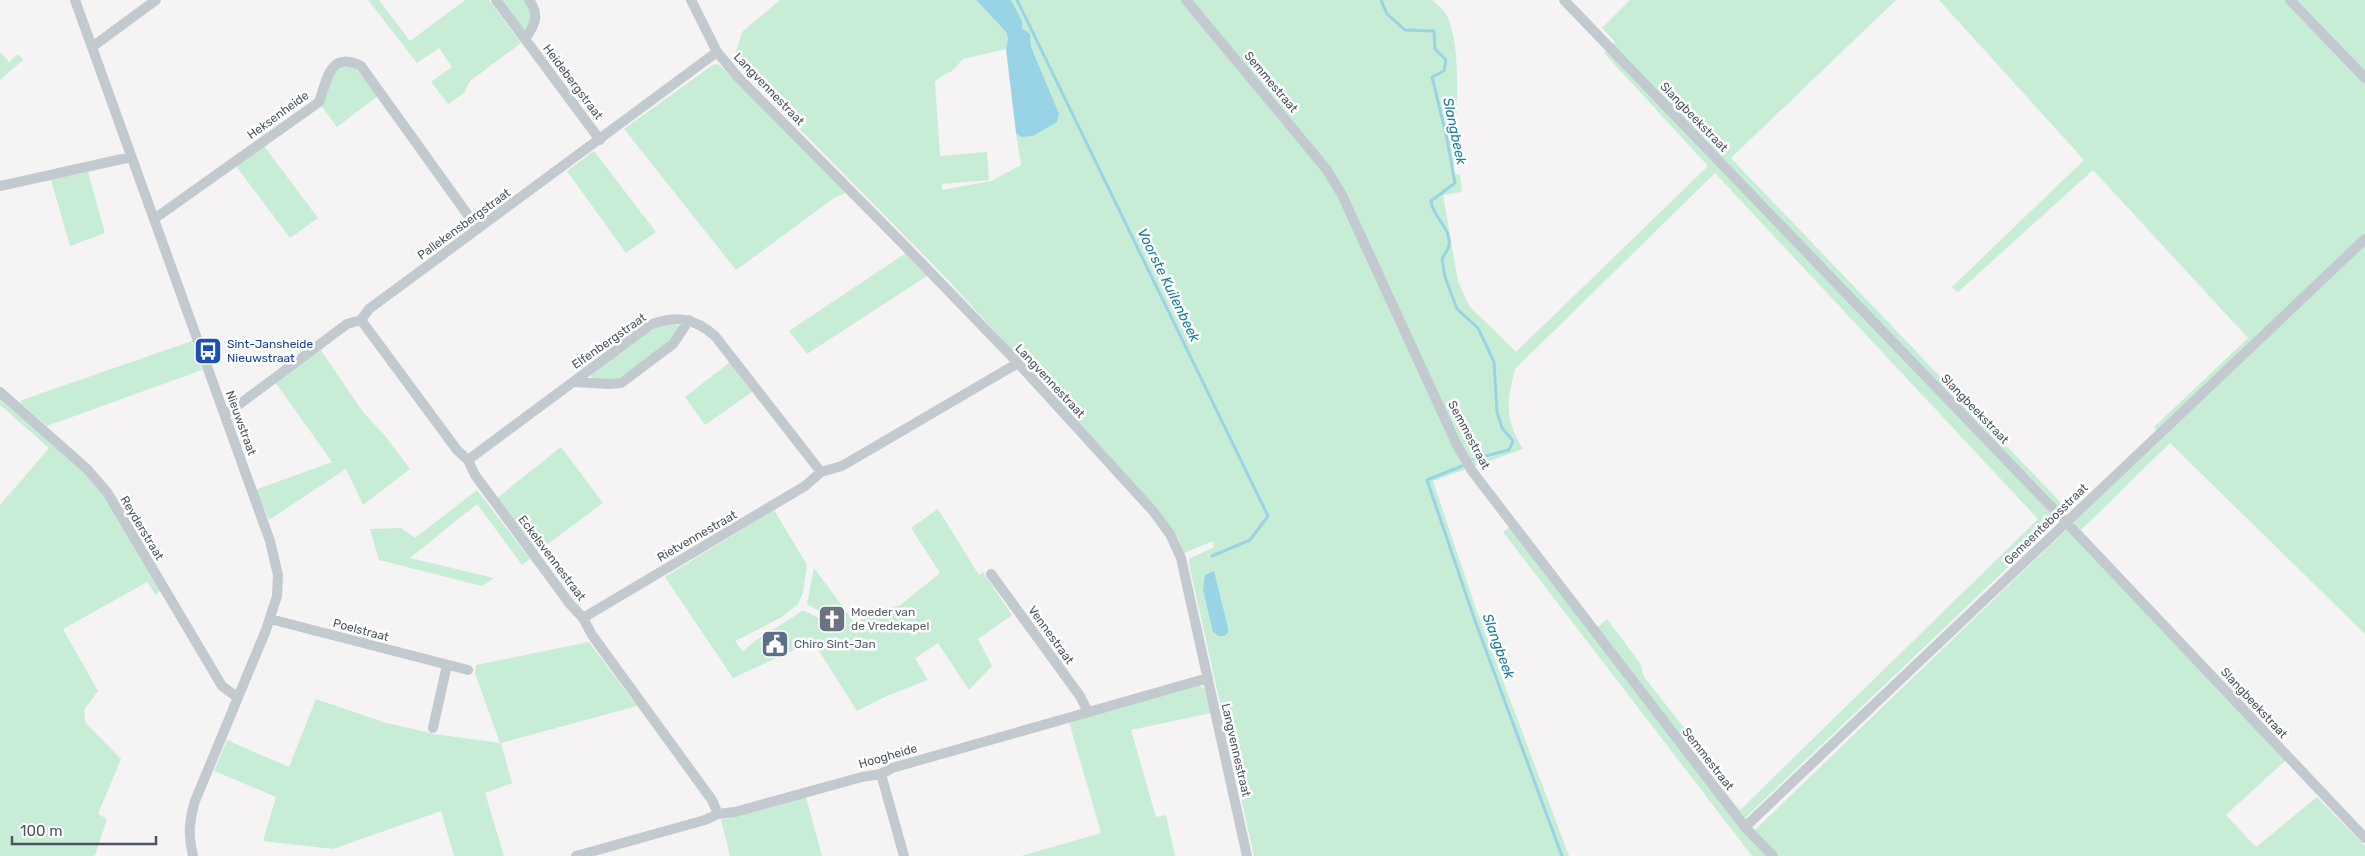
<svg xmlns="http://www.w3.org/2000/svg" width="2365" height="856" font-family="Rubik,sans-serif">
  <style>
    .green { fill: #c7edd6 }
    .water { fill: #98d4e5 }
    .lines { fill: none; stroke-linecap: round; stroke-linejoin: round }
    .stream { stroke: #98d4e5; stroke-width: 3 }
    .street { stroke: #c2cad0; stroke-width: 10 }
    .labels { text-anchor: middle; stroke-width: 5; stroke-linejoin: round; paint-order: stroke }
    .street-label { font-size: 12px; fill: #4c555f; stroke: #fff }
    .transit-label { font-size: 12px; fill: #164399; stroke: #fff; text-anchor: start }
    .worship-label { font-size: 12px; fill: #5b616d; stroke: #fff; text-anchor: start }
    .service-label { font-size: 12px; fill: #4e5e75; stroke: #fff; text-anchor: start }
    .water-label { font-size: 14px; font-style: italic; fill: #1a7e9c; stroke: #fff }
  </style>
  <rect width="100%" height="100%" fill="#f5f3f3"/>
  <path class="green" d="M368,0H379L410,41L465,0H489L521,43L470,81L464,93L448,104L431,82L452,67L439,48L417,63Z
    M500,0H525L533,13L527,30L524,31Z
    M780,0H976L1006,32L1008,39L1006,49L963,59L952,71L940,77L935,82L940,156L987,152L989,180L942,184V190L991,181L1021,165L1016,133L1021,137L1031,47L1030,34L1022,28V21L1011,0H1432C1437,4 1443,9 1446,14C1465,50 1454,133 1454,175L1460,174L1462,192L1443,195L1458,281L1469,306L1516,352L1708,166L1604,53L1615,42L1602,28L1630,0H1896L1731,158L2068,510L1745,818L1755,830L2067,529L2286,760L2226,815L2256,847L2317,797L2365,846V856H1752L1503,532L1514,524L1598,627L1607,619L1640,663L1644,677L1690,735L1682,740L1740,810L2038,519L1715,173L1515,369C1507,403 1504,418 1523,449L1433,481L1476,609L1569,856H1254L1189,564V559L1214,547L1213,541L1184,553L1178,538L1163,516L948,280L733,61L742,32Z
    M1939,0H2365V634L2170,443L2081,530L2073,521L2162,435L2154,427L2248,338L2093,170L1958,292L1952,287L2084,160Z
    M0,52L9,62L18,54L23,60L0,80Z
    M714,64L719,65L725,70L846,193L834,198L736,270L624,129Z
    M340,66L354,67L378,96L337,127L320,104L329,77Z
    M264,146L318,218L290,238L236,166Z
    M594,151L656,232L626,253L567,171Z
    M88,172L105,233L70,246L51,180Z
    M906,253L927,276L807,354L789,331Z
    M668,322L678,325L679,328L673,340L617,379H592L591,375C615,357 639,333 668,322Z
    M192,341L202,370L47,426L20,403L22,400Z
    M320,349L363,412L386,437L410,469L363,505L346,469L269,520L255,490L332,462L275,382Z
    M730,362L752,392L705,425L685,397Z
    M0,396L70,458L101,490L162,589L156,595L147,582L63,629L98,691L84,710L85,722L121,759L98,814L107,819L95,855L92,856H0V505L49,448L0,405Z
    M561,447L603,503L537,552L497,498Z
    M477,490L530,559L522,565L477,504L410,558L494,578L482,586L379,560L370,529L401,528L415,538Z
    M938,509L979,575L983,572L1012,615L978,639L992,666L969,690L938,643L915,658L928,680L889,695L857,711L814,643L803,646L733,678L665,577L774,510L807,565L803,593L798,604L782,617L735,641L743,652C760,634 784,625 803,610L826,622L828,616L807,604L814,568L855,623L883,609L899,606L940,573L911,528Z
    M589,642L637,706L501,743L512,783L485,793L504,856H454L441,811L333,849L263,841L276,797L214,771L227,740L289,767L316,699L383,722L434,734L500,743L475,673L476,665Z
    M1199,685L1205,689L1211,713L1131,730L1156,817L1166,815L1175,856H1021L1101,833L1069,722Z
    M806,797L822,856H730L721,820Z"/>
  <path class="water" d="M976,0H1011L1022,21V28L1030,34L1031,47L1059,114L1057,122L1033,136L1021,137L1016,133L1006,49L1008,39L1006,32Z
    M1214,571L1228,628V633L1224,636H1219L1213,632L1203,590L1205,575Z"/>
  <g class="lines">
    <path class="stream" d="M1017,0L1268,516L1250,540L1212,556
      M1381,0L1387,14L1405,30L1434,31L1435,49L1446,60L1444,71L1432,77L1447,139L1455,183L1431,201C1432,216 1451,228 1449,244C1449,249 1444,255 1442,259L1445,277L1457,309L1478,328L1494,362L1497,412L1502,428L1513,441L1509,450L1474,459
      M1462,466L1427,480L1474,618L1562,856"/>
    <path class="street" d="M75,0L270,541L278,575L277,596L266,630L195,801C189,821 188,836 193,856
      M496,0L600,140
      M691,0L717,52L738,77L905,246L1018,363L1153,511L1170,534L1181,558L1247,856
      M1186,0L1327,170L1342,195L1457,445L1472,471L1745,827L1773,856
      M1564,0L2066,522L2365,838
      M2290,0L2365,78
      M525,39C535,25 540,15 529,0
      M92,47L156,0
      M0,186L131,157
      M154,219L319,102C327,80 330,50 361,66L478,229
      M361,320L457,450L468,460L475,475L570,604L583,618L592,635L712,800L718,814
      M573,382L611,384L621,383L673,344L689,320
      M0,392L87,469L107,492L222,686L237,697
      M225,415L347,324L361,320L369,309L717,52
      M468,460L650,325C675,315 695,318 715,336L821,472
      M991,574L1080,696L1088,712
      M583,618L805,486L821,472L842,466L1018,363
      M270,619L468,670
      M433,728L447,665
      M881,774L904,856
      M1745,827L2365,239
      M576,856L705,820L718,814L735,812L862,777L881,774L892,768L1208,678"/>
  </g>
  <defs>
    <g id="bus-square" transform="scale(1.4375)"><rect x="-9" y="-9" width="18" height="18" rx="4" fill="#1a4fb4" stroke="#fff"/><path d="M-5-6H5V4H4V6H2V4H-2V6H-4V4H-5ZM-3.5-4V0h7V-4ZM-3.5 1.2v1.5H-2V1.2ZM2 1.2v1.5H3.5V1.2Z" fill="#fff"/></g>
    <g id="church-square" transform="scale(1.4375)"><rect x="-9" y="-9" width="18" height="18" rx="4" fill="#6b7280" stroke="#fff"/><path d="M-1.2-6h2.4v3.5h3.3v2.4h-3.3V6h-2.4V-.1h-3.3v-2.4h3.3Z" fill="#fff"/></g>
    <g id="civic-square" transform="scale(1.4375)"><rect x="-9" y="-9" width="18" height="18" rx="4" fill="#5c6f8a" stroke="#fff"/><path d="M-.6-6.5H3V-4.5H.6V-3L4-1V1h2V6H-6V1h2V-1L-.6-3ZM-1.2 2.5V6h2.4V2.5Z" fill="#fff"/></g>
  </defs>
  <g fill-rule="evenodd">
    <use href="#bus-square" x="208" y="351"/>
    <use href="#church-square" x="832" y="619"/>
    <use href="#civic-square" x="775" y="644"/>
  </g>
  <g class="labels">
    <g class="street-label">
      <text transform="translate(573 82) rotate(53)" y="4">Heidebergstraat</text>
      <text transform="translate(1271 82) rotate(50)" y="4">Semmestraat</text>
      <text transform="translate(769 89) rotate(46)" y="4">Langvennestraat</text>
      <text transform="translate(278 115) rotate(-36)" y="4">Heksenheide</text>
      <text transform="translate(1694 117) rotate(46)" y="4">Slangbeekstraat</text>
      <text transform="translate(464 224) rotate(-36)" y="4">Pallekensbergstraat</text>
      <text transform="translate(609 341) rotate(-35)" y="4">Elfenbergstraat</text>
      <text transform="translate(1050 381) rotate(47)" y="4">Langvennestraat</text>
      <text transform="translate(1975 409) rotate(46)" y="4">Slangbeekstraat</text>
      <text transform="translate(241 423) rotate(70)" y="4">Nieuwstraat</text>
      <text transform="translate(1469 435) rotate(62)" y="4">Semmestraat</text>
      <text transform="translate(2046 524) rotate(-44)" y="4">Gemeentebosstraat</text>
      <text transform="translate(142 528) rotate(59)" y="4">Reyderstraat</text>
      <text transform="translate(697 536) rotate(-30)" y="4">Rietvennestraat</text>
      <text transform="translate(552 558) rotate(53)" y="4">Eckelsvennestraat</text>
      <text transform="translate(361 630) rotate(15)" y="4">Poelstraat</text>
      <text transform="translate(1051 635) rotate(54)" y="4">Vennestraat</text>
      <text transform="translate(2254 703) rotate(47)" y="4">Slangbeekstraat</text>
      <text transform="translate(1236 750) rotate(77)" y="4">Langvennestraat</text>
      <text transform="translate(888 756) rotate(-16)" y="4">Hoogheide</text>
      <text transform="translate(1708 759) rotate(52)" y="4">Semmestraat</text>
    </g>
    <g class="transit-label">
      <text x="227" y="348">Sint-Jansheide<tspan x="227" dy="14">Nieuwstraat</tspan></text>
    </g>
    <g class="worship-label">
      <text x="851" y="616">Moeder van<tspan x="851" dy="14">de Vredekapel</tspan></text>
    </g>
    <g class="service-label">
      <text x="794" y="648">Chiro Sint-Jan</text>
    </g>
    <g class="water-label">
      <text transform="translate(1455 131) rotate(78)" y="5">Slangbeek</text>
      <text transform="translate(1169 285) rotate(64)" y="5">Voorste Kuilenbeek</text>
      <text transform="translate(1499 646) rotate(70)" y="5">Slangbeek</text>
    </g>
  </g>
  <path d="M12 836v8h144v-8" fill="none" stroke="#4c555f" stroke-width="2.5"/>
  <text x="20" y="836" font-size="15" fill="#4c555f" stroke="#ffffff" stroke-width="4" paint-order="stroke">100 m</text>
</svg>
